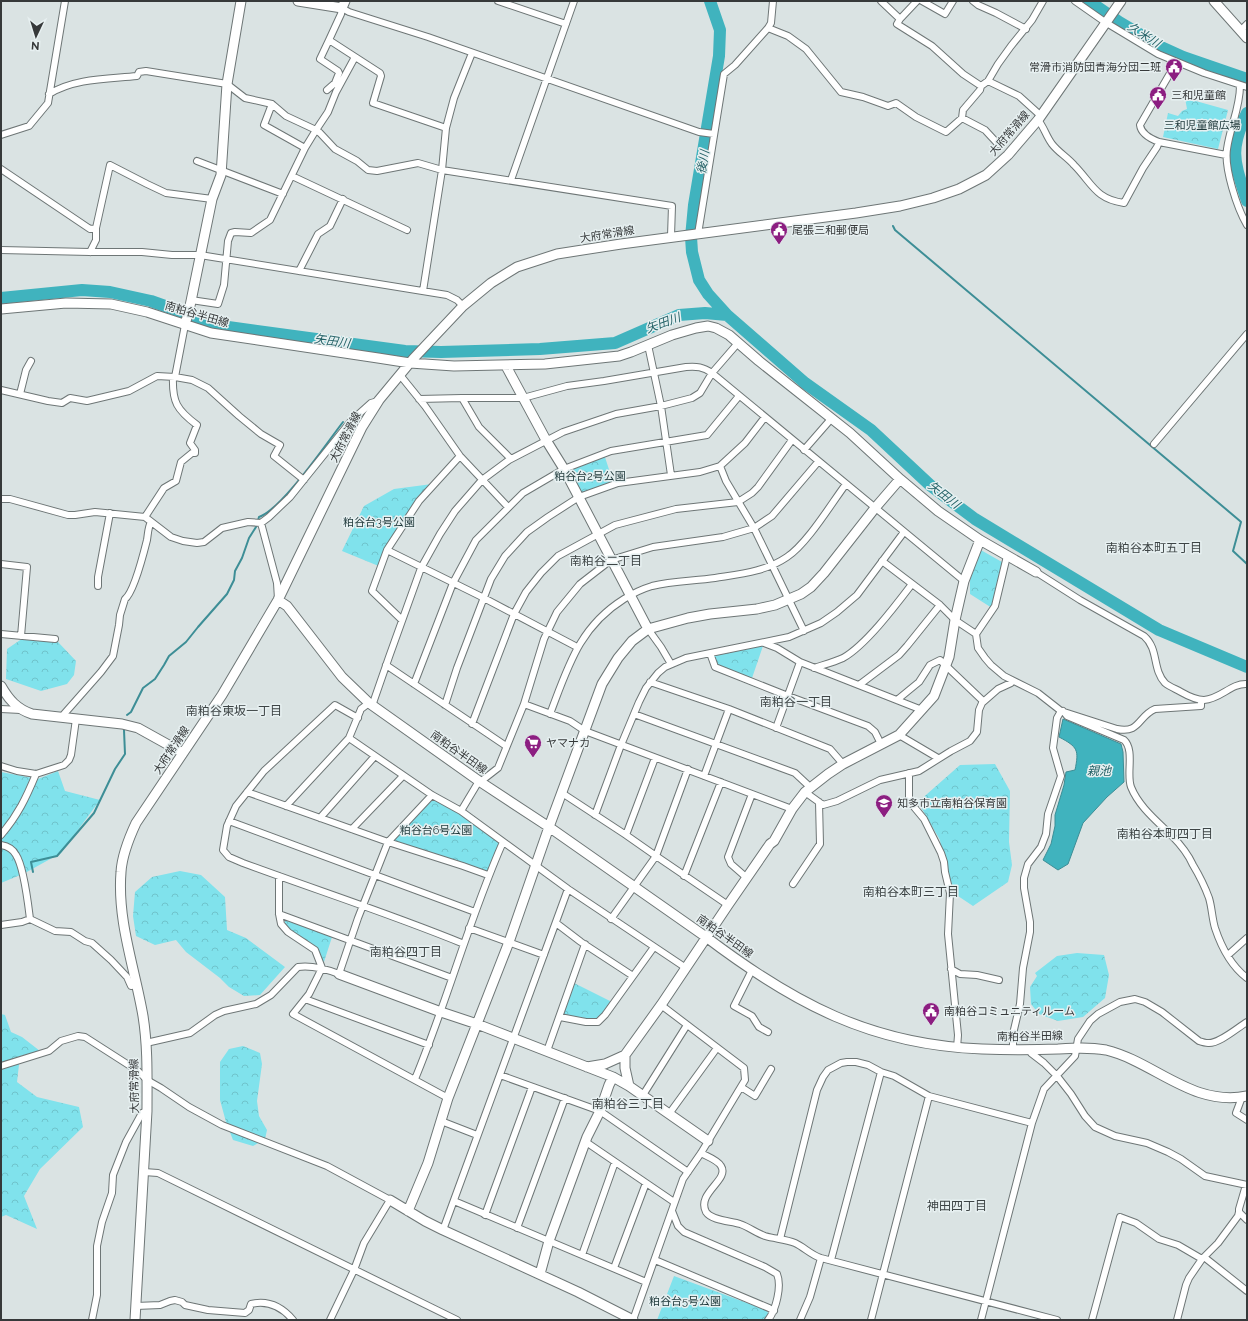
<svg xmlns="http://www.w3.org/2000/svg" width="1248" height="1321" font-family="Raleway,'Noto Sans JP',sans-serif">
  <style>
    .forest { fill: url(#forest-crowns) }
    .water { fill: #40b3be; stroke: #3d8e96 }
    .lines { fill: none; stroke-linecap: round; stroke-linejoin: round }
    .stream { stroke: #3d8e96; stroke-width: 2 }
    .river { stroke: #40b3be; stroke-width: 12 }
    .street-casing { stroke: #6e7676; stroke-width: 8 }
    .secondary-casing { stroke: #6e7676; stroke-width: 11 }
    .street { stroke: #fff; stroke-width: 6 }
    .secondary { stroke: #fff; stroke-width: 9 }
    .labels { text-anchor: middle; stroke-width: 3; stroke-linejoin: round; paint-order: stroke }
    .poi-label { font-size: 11px; fill: #36393a; stroke: #e7f0f1; text-anchor: start }
    .park-label { font-size: 11px; fill: #1e383a; stroke: #e7f0f1 }
    .street-label { font-size: 11px; fill: #36393a; stroke: #e7f0f1 }
    .water-label { font-size: 12px; font-style: italic; fill: #246267; stroke: #e7f0f1 }
    .neighbourhood-label { font-size: 12px; fill: #3d4445; stroke: #e7f0f1 }
  </style>
  <defs>
    <pattern id="forest-crowns" width="20" height="18" patternUnits="userSpaceOnUse"><rect width="20" height="18" fill="#80e2ec"/><path d="M2 6a3 3 0 1 1 6 0M12 15a3 3 0 1 1 6 0" fill="none" stroke="#6fc3cb"/></pattern>
  </defs>
  <rect width="100%" height="100%" fill="#dae3e3"/>
  <path class="forest" d="M1185,98L1228,110L1218,149L1163,137L1168,113L1178,116L1182,111L1187,109Z
    M604,454L614,485L579,497L564,469Z
    M432,484L419,501L381,567L342,551L364,506L394,489Z
    M979,549L1002,562L992,608L970,594V580Z
    M29,634L58,642L76,661L74,675L67,684L41,691L6,679L7,649Z
    M764,643L751,681L715,667L710,653Z
    M995,764L1010,791L1009,842L1012,865L1008,882L973,906L955,894L944,873L940,840L918,802L960,765Z
    M58,771L65,791L100,800L61,853L25,873L1,883V772L38,779Z
    M432,795L503,842L488,875L388,842Z
    M180,871L201,875L225,897L227,930L246,938L285,967L260,995L244,996L229,987L220,978L186,952L176,940L155,945L136,936L133,916L135,892L152,877Z
    M285,920L332,937L323,965L321,959L291,931L285,923Z
    M1077,953L1104,955L1109,975L1105,998L1083,1017L1058,1021L1039,1014L1031,1004L1030,987L1037,976L1035,973L1057,956Z
    M572,982L614,1003L598,1022L560,1017Z
    M1,1014L5,1015L11,1032L22,1037L40,1051L20,1056L17,1082L37,1097L79,1107L83,1127L40,1169L24,1196L37,1229L6,1215L1,1217Z
    M243,1046L260,1053L262,1064L257,1101L259,1116L267,1130L265,1139L253,1146L233,1140L226,1122L220,1100V1062L229,1049Z
    M674,1276L766,1310L769,1314L763,1320H657Z"/>
  <path class="water" d="M1063,719L1121,744L1123,752L1124,782L1107,797L1083,823L1068,864L1058,870L1043,860L1051,844L1055,826V815L1064,785L1066,772L1075,770C1079,750 1078,747 1059,737Z"/>
  <g class="lines">
    <path class="stream" d="M893,226L895,230L1240,521L1241,522L1233,551L1247,564
      M127,715L131,712L143,688L155,679L164,665L169,656L186,642L198,627L227,594L234,580L235,571L242,558L249,538L256,527L259,517C282,509 326,444 343,422
      M33,872L31,862L57,856L94,813L115,769L125,754L124,730"/>
    <path class="river" d="M710,1L720,30L719,56L694,205L691,237L692,252L699,280L708,294L727,315L805,383L871,430L931,486L975,519L1159,630L1247,667
      M1089,1L1119,22L1161,47L1183,57L1247,79
      M1247,113C1228,151 1235,163 1247,201
      M1,298L82,290L110,292L151,301L221,326L405,351L441,352L540,349L615,343L679,315L705,313L727,315"/>
    <g class="street-casing">
      <path id="street" d="M498,1L566,24
        M881,1L900,19L897,24L932,46L963,74L981,86L988,81L998,64L1011,46L1032,20L1043,1
        M922,1L945,14L953,1
        M973,1L978,5L996,13L1026,29
        M1075,1L1105,22L1158,54L1204,73L1247,87
        M900,19L917,1
        M768,28L788,36L806,49L841,92L863,97L888,106L896,103L916,117L946,132L962,118L985,130L998,144
        M1240,31L1247,24
        M988,81L1019,96L1040,115
        M1240,86C1240,108 1230,127 1227,149C1224,168 1237,208 1247,225
        M327,90L335,83L339,73L338,71L320,59L329,40
        M49,94C75,78 108,79 137,76L139,72L146,71L227,84L245,98L272,104L286,116L316,130L320,133L335,149L357,161L368,170L377,171L418,163L442,170L672,206L671,236
        M272,104L264,125L305,148
        M962,118L963,110L980,90L981,86
        M1038,120C1044,127 1046,136 1052,144C1058,152 1067,157 1074,165C1092,183 1095,199 1124,203L1143,168L1157,147L1159,142C1151,139 1141,134 1140,125L1176,63
        M446,128L373,103L381,76L380,73L329,40L341,14L342,8L349,12L428,37L699,132L714,134
        M1,135L29,126L48,103L65,1
        M1159,142L1226,155
        M197,161L283,194
        M1,169L90,229L96,228V240L90,252
        M292,176L407,230
        M511,180L574,1
        M96,228L110,165L147,184L166,193L212,199
        M698,234L724,74L735,65L768,28L771,23L773,1
        M1,250L90,252H142L172,255H200L447,295L457,300L463,306
        M299,271L318,234L330,226L343,199
        M423,291L442,170L446,128L454,98L472,53
        M191,300L218,304L224,285L228,241L231,233L235,232L251,233L270,220L305,148L316,130L328,112L336,92L355,57
        M648,345L661,406L671,475
        M400,375L425,406L460,456L508,507
        M175,377L185,325
        M1,390L48,401L62,403L70,398L87,401L129,391L157,376L175,377L192,380L208,388L239,416L261,434L280,445L274,456L304,480
        M20,394L26,370L31,361
        M462,398H523L567,386L604,381L686,367C697,366 703,367 712,373L964,581
        M419,399L462,398L479,427L511,459
        M1154,444L1247,334
        M804,450L831,419
        M720,466L726,481L754,528L804,631
        M1,499H10L68,515H75L95,512L145,517L171,537L183,541L197,543L204,542L222,528L248,522L261,523L269,517L290,497L351,421L371,403L378,401
        M145,517L164,488L176,481L181,462L192,453H195V450L190,443L197,425C177,410 172,402 173,377
        M261,523L277,583L278,599
        M387,550L480,596L577,647
        M882,561L940,605L955,620L976,634L978,648L985,658L991,665L1004,676L1038,693L1061,711L1117,729C1140,734 1138,716 1155,709L1201,706V700
        M1,564L27,567L21,636
        M1036,572L1080,600L1144,636C1159,649 1152,669 1165,683C1170,687 1176,689 1181,692C1188,696 1196,700 1204,700C1221,699 1231,683 1247,684
        M98,586V577L110,513
        M402,620L372,591L387,550L419,501L460,456
        M648,629L661,647L671,664
        M1,634L55,639
        M976,634L995,606L1007,556
        M764,643L777,648L800,662L922,710
        M710,653L715,667L788,696L868,726L875,732L881,744
        M386,665L506,746
        M814,668C823,665 834,662 843,658C866,645 896,605 912,584
        M650,682L729,709L830,749L843,764
        M414,684L453,583L476,540L523,493L564,469L611,451L707,435L739,396
        M859,685L899,655L907,646L940,605
        M897,700L919,682L930,665L940,660L983,701
        M369,703L361,709L349,738L432,795L461,811L568,889L686,968
        M524,704L570,721L585,731L792,809
        M445,705L457,668L491,579L505,556L527,532L548,517L579,497L618,483L700,472L720,466L745,443L765,417
        M372,706L389,657L421,568L440,534L455,511L482,480L509,460L563,432L616,414L661,406L692,398L700,393L712,373L738,343
        M1,709L21,710
        M1063,711L1067,716L1124,740C1135,750 1126,774 1131,787C1139,807 1157,821 1172,836C1180,844 1188,854 1193,865C1199,875 1205,887 1209,898C1212,908 1212,918 1215,928C1221,946 1231,966 1247,978
        M64,714L101,672L113,656L119,625L120,615L125,599C134,592 144,552 147,540C148,534 148,527 151,522
        M550,714C568,667 579,627 624,599C632,594 642,589 652,586C672,581 694,581 715,578C740,574 765,572 787,557C807,544 831,504 846,484
        M634,714L795,773L810,787
        M358,718L335,705L264,771L236,806L227,826L223,850L229,857L243,863C316,890 391,914 464,944
        M472,724L514,614L526,592L541,573L558,556L615,525L676,509L738,502L752,493L758,487L792,440
        M776,728L800,662
        M899,735L938,758
        M1,766L17,771L36,774L64,765L69,760L71,755L76,719
        M909,773V801L924,819L941,853L944,862L945,872L950,893L948,934L958,1035L957,1048
        M704,776L729,709
        M480,782L498,768L524,704L544,639L557,612L580,584L611,560L653,547L723,537L754,528L772,516L818,462
        M247,792L388,842L463,866L488,875
        M805,792L823,805L837,801L880,780L919,771L951,751L970,741L977,732L979,710L982,703L998,689L1011,683L1012,680
        M562,793L626,835L656,856L728,905
        M286,806L349,738
        M461,811L479,781
        M595,815L621,745L639,702L646,688L658,673L665,667L686,658L789,637L821,623L837,612L857,595L904,532
        M320,818L375,756
        M229,821L475,912
        M352,829L403,776
        M1,835C18,815 26,798 36,774
        M626,835L655,758
        M1,845C7,846 13,849 16,855C24,867 28,903 30,919
        M279,876V914L281,924L288,932L315,950L322,968L309,994L293,1014L448,1098
        M684,876L721,782
        M747,878L731,864L728,857L752,794
        M793,884L820,844L819,802
        M279,914L452,978
        M611,919L656,856L688,769
        M556,923L581,942L633,976
        M1,925L22,922L30,919L55,931L71,932L85,941L92,943L111,960L127,977L131,986L137,985
        M469,928L544,955
        M1228,955L1247,938
        M951,969L960,974L977,975L999,980
        M752,970L734,1006L752,1016L759,1027L768,1032
        M305,999L429,1045
        M560,1017L586,1022H598L605,1015L654,947
        M146,1043L190,1033L215,1015L224,1011L256,1004L271,995L298,967C312,965 326,969 339,974L358,918L388,842L432,795
        M1013,1049V1034L1020,1004L1023,968L1030,932V922L1024,888V878L1028,864L1041,847L1046,834L1048,814L1061,776L1053,748L1057,718L1061,711
        M1029,1049L1031,1053L1044,1063L1057,1076L1071,1094L1085,1116L1095,1127L1115,1136L1147,1143L1168,1152L1181,1159L1205,1176L1247,1185
        M547,1051L585,944
        M1,1066L49,1051L61,1041L78,1036L85,1037L138,1071L147,1080L161,1088L189,1107L222,1125L327,1166L390,1200L364,1243L354,1270L330,1320
        M500,1075L600,1111L688,1172
        M415,1079C447,1002 469,919 503,842
        M741,1087L755,1096L771,1069
        M643,1095L687,1025
        M1242,1097L1236,1113L1247,1120
        M669,1114L717,1048
        M441,1121L477,1135
        M586,1142L674,1202
        M701,1153C706,1156 718,1160 721,1166C730,1180 696,1193 706,1212C712,1221 732,1221 740,1224C749,1227 756,1233 765,1236C775,1239 785,1239 795,1243C804,1247 811,1255 821,1258L1057,1320
        M144,1172L158,1173L457,1320
        M1246,1185L1239,1209V1212L1247,1220
        M454,1201L646,1282
        M672,1211L678,1226L684,1232L765,1267L777,1274C782,1286 776,1310 768,1320
        M485,1215L532,1087
        M517,1228L565,1098
        M443,1230L568,889
        M780,1239L817,1090L823,1077L828,1070L841,1063L847,1062H856L868,1065L881,1072L894,1076L929,1096L1032,1123
        M582,1255L615,1162
        M1204,1257L1218,1243L1238,1216L1239,1212
        M655,1260L769,1308L774,1311
        M831,1260L881,1072
        M614,1268L646,1183
        M136,1306L160,1305L170,1301L175,1300L182,1302L185,1305L208,1310L245,1313L249,1310L251,1304C268,1300 282,1307 293,1320
        M92,1320L97,1295V1246L102,1222L112,1193L113,1175L126,1142L142,1113L147,1111
        M633,1320L683,1179L701,1153L745,1080L744,1068L661,1005
        M800,1320L810,1297L821,1258
        M871,1320L929,1096
        M981,1320L1032,1123L1044,1089L1075,1056L1078,1039L1090,1021L1098,1014L1120,1002L1135,999L1145,1002L1162,1012L1199,1041C1202,1042 1205,1043 1208,1043C1219,1044 1237,1028 1247,1022
        M1092,1320L1120,1217L1136,1223L1159,1239L1178,1245L1202,1259L1204,1257L1247,1291
        M1177,1320L1186,1285L1189,1278L1202,1259"/>
    </g>
    <g class="secondary-casing">
      <path id="secondary" d="M298,1L342,8L345,1
        M1214,1L1247,38
        M1,309L66,303L111,304L147,312L211,333L378,358L410,363L454,366L545,364L619,356L631,352L672,335L696,328L708,326L716,328L729,335L759,361L850,433L900,479L938,511L980,540L1036,572
        M185,325L190,306L212,199L221,175L227,84L241,1
        M506,366L546,440L564,469L648,629
        M278,600L287,606L342,677L369,703L479,781L549,827L706,937C793,1003 871,1045 982,1049C1007,1050 1033,1050 1058,1049C1074,1048 1089,1047 1106,1050C1155,1062 1192,1107 1247,1096
        M1,686C9,700 17,709 32,714L122,724L138,728L183,753
        M339,974L441,1012L477,1024L613,1077L629,1086L708,1141
        M625,1055V1068L629,1086
        M587,1067L605,1064L625,1055L661,1005L728,905L770,844L774,841L792,809L805,792L828,774L843,764L899,735L934,696L949,657L955,620L964,581L980,540
        M390,1200L425,1221L443,1230L578,1292L633,1320
        M408,1211L428,1163L448,1098L509,942L549,827L602,684L618,658L632,641L648,629L688,618L710,614L757,609L775,605L801,594L811,587L824,573L875,508L900,479
        M540,1274L549,1241L587,1137L600,1111L609,1085L613,1077
        M135,1320L147,1111C147,1079 148,1047 143,1016C135,969 117,921 121,872C122,855 129,838 136,823L222,695L278,600L362,427L379,400L413,359L463,306L491,283L517,267L557,254L621,244L856,213L900,206L933,198L959,189L986,175L1008,155L1038,120L1121,1"/>
    </g>
    <use href="#street" class="street"/>
    <use href="#secondary" class="secondary"/>
  </g>
  <defs>
    <g id="civic-pin" transform="scale(0.9)"><path d="M0 17L-7.5 6A9.5 9.5 0 1 1 7.5 6Z" fill="#8c1e81" stroke="#e7f0f1"/><path d="M-.6-6.5H3V-4.5H.6V-3L4-1V1h2V6H-6V1h2V-1L-.6-3ZM-1.2 2.5V6h2.4V2.5Z" fill="#fff"/></g>
    <g id="supermarket-pin" transform="scale(0.9)"><path d="M0 17L-7.5 6A9.5 9.5 0 1 1 7.5 6Z" fill="#8c1e81" stroke="#e7f0f1"/><path d="M-6-5.5h2.5l.6 2H6L4.5 2H-2.5L-4.4-4H-6ZM-1.5 3.2a1.3 1.3 0 1 0 .1 0ZM3 3.2a1.3 1.3 0 1 0 .1 0Z" fill="#fff"/></g>
    <g id="school-pin" transform="scale(0.9)"><path d="M0 17L-7.5 6A9.5 9.5 0 1 1 7.5 6Z" fill="#8c1e81" stroke="#e7f0f1"/><path d="M0-5L7-2L0 1L-7-2ZM-4 1L0 2.5L4 1V4Q0 6-4 4Z" fill="#fff"/></g>
  </defs>
  <g fill-rule="evenodd">
    <use href="#civic-pin" x="1174" y="67"/>
    <use href="#civic-pin" x="1158" y="95"/>
    <use href="#civic-pin" x="779" y="230"/>
    <use href="#supermarket-pin" x="533" y="743"/>
    <use href="#school-pin" x="884" y="803"/>
    <use href="#civic-pin" x="931" y="1011"/>
  </g>
  <g class="labels">
    <g class="poi-label">
      <text x="1161" y="71" text-anchor="end">常滑市消防団青海分団二班</text>
      <text x="1171" y="99">三和児童館</text>
      <text x="792" y="234">尾張三和郵便局</text>
      <text x="546" y="747">ヤマナカ</text>
      <text x="897" y="807">知多市立南粕谷保育園</text>
      <text x="944" y="1015">南粕谷コミュニティルーム</text>
    </g>
    <g class="park-label">
      <text x="1202" y="129">三和児童館広場</text>
      <text x="590" y="480">粕谷台2号公園</text>
      <text x="379" y="526">粕谷台3号公園</text>
      <text x="436" y="834">粕谷台6号公園</text>
      <text x="685" y="1305">粕谷台5号公園</text>
    </g>
    <g class="street-label">
      <text transform="translate(1009 133) rotate(-49)" y="4">大府常滑線</text>
      <text transform="translate(607 234) rotate(-9)" y="4">大府常滑線</text>
      <text transform="translate(197 314) rotate(16)" y="4">南粕谷半田線</text>
      <text transform="translate(345 437) rotate(-63)" y="4">大府常滑線</text>
      <text transform="translate(171 750) rotate(-56)" y="4">大府常滑線</text>
      <text transform="translate(459 752) rotate(35)" y="4">南粕谷半田線</text>
      <text transform="translate(725 936) rotate(35)" y="4">南粕谷半田線</text>
      <text transform="translate(1030 1036) rotate(-1)" y="4">南粕谷半田線</text>
      <text transform="translate(134 1086) rotate(-91)" y="4">大府常滑線</text>
    </g>
    <g class="water-label">
      <text transform="translate(1144 35) rotate(32)" y="4">久米川</text>
      <text transform="translate(703 162) rotate(-81)" y="4">後川</text>
      <text transform="translate(663 323) rotate(-20)" y="4">矢田川</text>
      <text transform="translate(332 341) rotate(8)" y="4">矢田川</text>
      <text transform="translate(944 495) rotate(38)" y="4">矢田川</text>
      <text x="1099" y="775">親池</text>
    </g>
    <g class="neighbourhood-label">
      <text x="1154" y="552">南粕谷本町五丁目</text>
      <text x="606" y="565">南粕谷二丁目</text>
      <text x="796" y="706">南粕谷一丁目</text>
      <text x="234" y="715">南粕谷東坂一丁目</text>
      <text x="1165" y="838">南粕谷本町四丁目</text>
      <text x="911" y="896">南粕谷本町三丁目</text>
      <text x="406" y="956">南粕谷四丁目</text>
      <text x="628" y="1108">南粕谷三丁目</text>
      <text x="957" y="1210">神田四丁目</text>
    </g>
  </g>
  <rect width="1248" height="1321" fill="none" stroke="#36393a" stroke-width="4"/>
  <g transform="translate(36 36) rotate(184)" stroke="#e7f0f1" stroke-width="3" paint-order="stroke">
  <path d="M0-3L7 15L0 10L-7 15Z" fill="#36393a"/>
  <text y="-6" font-size="11" font-weight="bold" text-anchor="middle" fill="#36393a">N</text>
  </g>
</svg>
